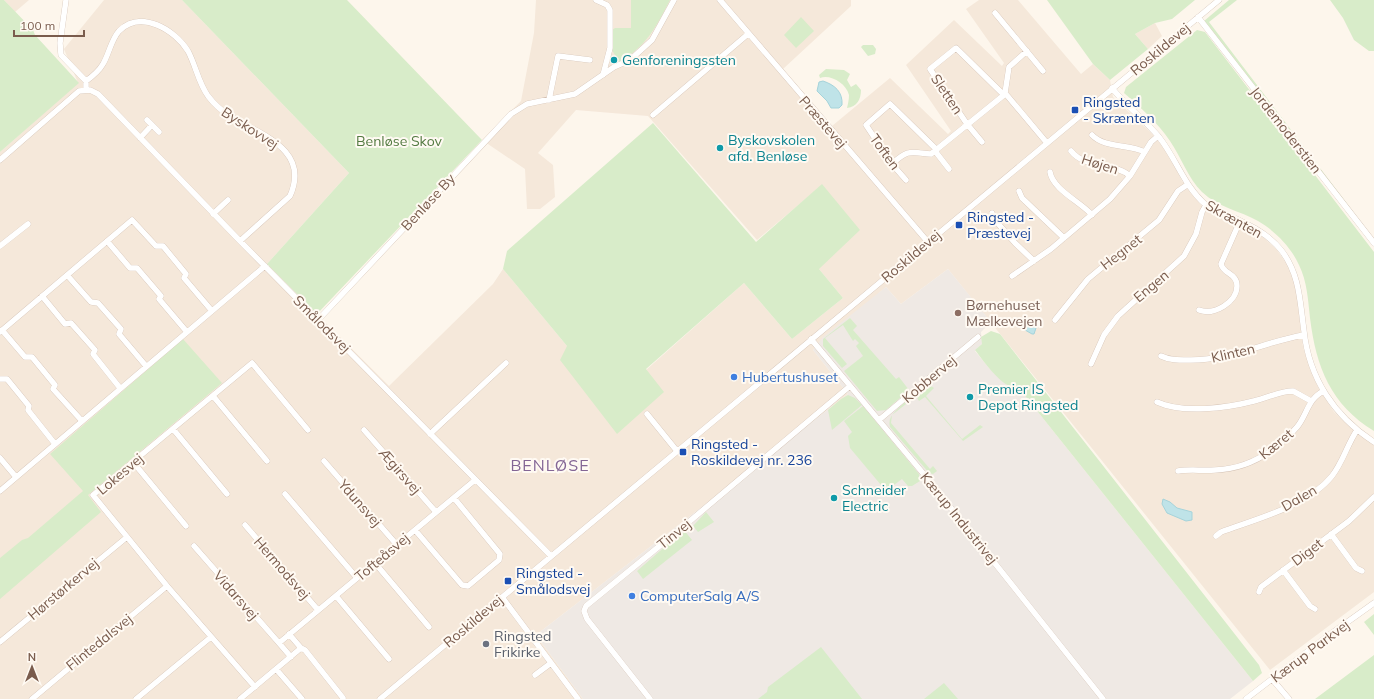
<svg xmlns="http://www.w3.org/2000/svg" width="1374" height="699" font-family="Mulish,sans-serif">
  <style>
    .residential { fill: #f5e8da }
    .industrial { fill: #efe9e4 }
    .green { fill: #d8ecc9 }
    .water { fill: #bfe3e8; stroke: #a5d3da }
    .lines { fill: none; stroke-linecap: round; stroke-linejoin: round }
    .minor-casing { stroke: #d1beb0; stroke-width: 6 }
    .minor { stroke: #fff; stroke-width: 5.5 }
    .culture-dot { fill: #0f9aa8; stroke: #fffaf3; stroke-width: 1.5 }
    .transit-dot { fill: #1a4fb4; stroke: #fffaf3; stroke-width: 1.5 }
    .education-dot { fill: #8d6e63; stroke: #fffaf3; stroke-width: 1.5 }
    .shop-dot { fill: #3f7fe0; stroke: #fffaf3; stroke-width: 1.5 }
    .worship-dot { fill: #6b7280; stroke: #fffaf3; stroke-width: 1.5 }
    .labels { text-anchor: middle; stroke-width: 4; stroke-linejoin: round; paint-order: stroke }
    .street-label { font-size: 14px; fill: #7a5c4d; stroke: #fffaf3 }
    .culture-label { font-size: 14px; fill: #0d838f; stroke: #fffaf3; text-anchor: start }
    .transit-label { font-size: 14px; fill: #164399; stroke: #fffaf3; text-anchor: start }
    .park-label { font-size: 14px; fill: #537a41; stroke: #fffaf3 }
    .education-label { font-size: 14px; fill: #785e54; stroke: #fffaf3; text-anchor: start }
    .shop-label { font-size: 14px; fill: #366cbe; stroke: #fffaf3; text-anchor: start }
    .worship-label { font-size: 14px; fill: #5b616d; stroke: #fffaf3; text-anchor: start }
    .quarter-label { font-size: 16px; letter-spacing: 1px; fill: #846695; stroke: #fffaf3 }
  </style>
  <rect width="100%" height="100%" fill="#fdf6ec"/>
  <path class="residential" d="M4,0H29L15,12Z
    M104,0H182L349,173L267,264L389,386L493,284L503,269L567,346L646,370L744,283L792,339L843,298L819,269L822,185L757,240L648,116L576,110L538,153L553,165L555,197L540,209H527L525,169L482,140L521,101L534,33L536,0H851V6L783,69L832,126L890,78L948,134L951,131L906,65L954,20L1002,66L1004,63L966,9L979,0H1018L1081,74L1093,64L1110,80L1113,97L1150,132L1166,150L1182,181L1201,205L1248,228L1264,238L1277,250L1288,266L1296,287L1303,347L1310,369L1319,389L1334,412L1351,428L1374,444V592L1270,670L948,269L901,304L886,287L813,350L848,394L536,635L583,699H0V152L78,83L64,49Z
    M1155,23L1162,36L1148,49L1135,34Z"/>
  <path class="industrial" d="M948,269L991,322L981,332L982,344L975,351L989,368L1012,390L1022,392L1253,681L1230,699H583L536,635L848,394L813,350L823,337L886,287L901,304Z"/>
  <path class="green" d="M0,0H4L33,30L35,35L79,83L0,152Z
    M182,0H347L482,140L317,314L267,264L349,173Z
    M631,0H670C656,27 647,46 619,62L612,50V30L615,28H631Z
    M1047,0H1195L1172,19L1155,23L1135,34L1148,49L1110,80L1093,64Z
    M1229,0H1237L1209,22L1374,239L1204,21Z
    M1330,0H1374V51H1369L1354,40L1343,18Z
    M801,17L814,31L796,48L784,35Z
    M1197,30L1205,32L1374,252V431C1331,405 1316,367 1310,318C1308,300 1307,281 1299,265C1291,247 1275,231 1258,221C1240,211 1218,207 1202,192C1188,178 1181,157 1170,141C1157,122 1141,108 1124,93L1126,87Z
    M863,45H873L876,49L875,54L868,56L861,47Z
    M826,69L844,70L850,74L847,80L851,87L856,84L861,90C861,99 857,107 847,108C848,104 849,99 849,95C846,83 830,74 820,78L819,75Z
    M653,123L756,242L822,184L860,230L819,269L843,298L792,339L744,283L646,369L664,392L617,434L560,360L567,346L503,269L507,251Z
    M850,318L857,326L853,330L896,379L899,377L909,390L886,410L877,411L844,371L863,356L856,346L859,343L855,339L853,341L843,325L825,338L847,364L842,368L823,346V339Z
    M991,331L1000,334L1259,665L1262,673L1253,681L1022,392C1002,387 987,366 975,350L982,344L981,337Z
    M183,339L222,383L88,495L101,512L0,599V558L22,540L28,538L83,491L50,454Z
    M928,384L934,388L926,396L962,439L980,425L983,427L963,441L925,397L919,401L916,396L909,399Z
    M848,395L855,398L862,405L832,430L828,410L841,399Z
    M905,402L906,404L892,415L891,423L930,469L933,466L937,471L933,474L929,473L890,427C887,416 897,410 905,402Z
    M863,406L919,474L920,481L912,486H908L902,479L886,491L850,448L848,436L852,432L844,421Z
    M706,512L714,522L698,532L693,526Z
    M684,530L692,540L643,579L637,571Z
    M1374,614V635L1364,622Z
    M821,647L862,699H758L767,692L768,687Z
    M1374,655V699H1315Z
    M944,683L958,699H924Z"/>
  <path class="water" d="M823,81C835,85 843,92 842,105L839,108H831L827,101L817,91L819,82Z
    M1015,318L1034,325L1036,328L1034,334H1032L1013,323Z
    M1163,499L1170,502L1177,508L1192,512V520L1186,521L1167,513L1162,504Z"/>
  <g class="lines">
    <g class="minor-casing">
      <path id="minor" d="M66,0L60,43L61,55L86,81
        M596,0L607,5L610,10V48L603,75
        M720,0L928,242
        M995,13L1043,71
        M1198,17L1374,243
        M1112,88C1126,106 1145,120 1159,137C1177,160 1184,186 1206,205C1232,218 1263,227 1281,250C1300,274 1300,303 1304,331C1309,378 1334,416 1374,442
        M86,90V81C93,76 99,71 103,64C109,54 111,40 119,31C141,9 175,30 188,51C196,66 198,82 208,96C214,104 222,111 230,116C259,134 311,149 290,196L240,241
        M1005,93L1047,143
        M549,100L558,56L590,60
        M653,115L748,34
        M147,120L159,132
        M1092,135C1104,148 1129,144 1145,152
        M140,138L152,125
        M982,142L967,124L930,69L956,48L1004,95
        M935,151L949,169
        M1071,151C1085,169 1114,162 1130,176
        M0,160L79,91L90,90L98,94L240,241L551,556
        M892,164C908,149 910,152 931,154L1004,95L1005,93L1009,67L1027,51
        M1050,172C1053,190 1081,202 1092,215
        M906,180L892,164L866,125L890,104L937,150
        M1019,191L1022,198L1064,238
        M992,213L994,219L1015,243L1034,261
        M213,214L228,200
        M107,241L130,268H137L161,296L159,299L187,332
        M0,246L28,224
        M67,275L91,302L98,303L121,329L119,334L146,366
        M1012,276L1051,249L1110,199L1130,176L1151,142L1158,136
        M42,296L65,324L71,323L95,350L93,354L120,388
        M1199,310C1214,316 1237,302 1237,286C1237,273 1223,274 1221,264L1240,221
        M318,320L511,114L527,104L575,94L614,67L630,60L652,40L674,0
        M1055,320L1088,279L1159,220L1178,191L1187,185
        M2,330L25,357H32L55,385L53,389L82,421
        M0,332L132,220L156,246H163L186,274L184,278L212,311
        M811,339L927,478L1103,699
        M1161,356C1169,360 1178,360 1188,360C1229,361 1264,342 1304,335
        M1091,364L1104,335L1118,316L1184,256L1196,234L1202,212L1206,205
        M0,379H7L29,406L28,410L55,444
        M213,396L267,461
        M1157,402C1183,414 1227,408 1254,401C1267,398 1280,391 1293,391L1311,401
        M647,414L677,451
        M879,420L978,337
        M173,429L227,494
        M364,430L436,512
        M430,434L506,363
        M0,458L16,477
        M324,461L397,545
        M133,462L186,526
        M1178,471C1190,469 1202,471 1215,470C1248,469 1275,452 1297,427C1307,415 1308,398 1324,391
        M0,491L265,266
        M285,494L357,578
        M245,525L318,610
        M415,530L462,585L468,586L499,560L500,554L454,498
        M1331,534L1356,568L1362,571
        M1216,536L1221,532C1256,519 1308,506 1332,476C1343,462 1347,445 1357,430
        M194,546L279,643
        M375,563L429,627
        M1283,570L1310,606L1315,609
        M1259,592L1261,587L1349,521L1374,497
        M336,596L389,659
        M502,597L578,699
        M0,642L127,537
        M301,648L305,650L343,698
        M291,657L279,643L475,480
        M276,669L302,699
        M535,675L551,663
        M1272,679L1289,699
        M255,687L167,586L93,495L252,363L308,430
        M32,699L167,586
        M136,699L211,637
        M240,699L301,648L289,634
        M380,699L1219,0
        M650,699L587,619L584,611L586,606L684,526L850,386
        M1246,699L1325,638L1374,603"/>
    </g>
    <use href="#minor" class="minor"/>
  </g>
  <g class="culture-dot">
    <circle cx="614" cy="60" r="4"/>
    <circle cx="720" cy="148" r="4"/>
    <circle cx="970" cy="397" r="4"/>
    <circle cx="834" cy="498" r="4"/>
  </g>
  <g class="transit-dot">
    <rect x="1071" y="106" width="8" height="8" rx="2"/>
    <rect x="955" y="221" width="8" height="8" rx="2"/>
    <rect x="679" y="448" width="8" height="8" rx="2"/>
    <rect x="504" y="577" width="8" height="8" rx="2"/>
  </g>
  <circle class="education-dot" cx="958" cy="313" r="4"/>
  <g class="shop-dot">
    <circle cx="734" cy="377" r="4"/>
    <circle cx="632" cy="596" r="4"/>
  </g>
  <circle class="worship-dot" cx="486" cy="644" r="4"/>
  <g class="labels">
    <g class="street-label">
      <text transform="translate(1160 49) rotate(-40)" y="5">Roskildevej</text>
      <text transform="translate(947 94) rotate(56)" y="5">Sletten</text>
      <text transform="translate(823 122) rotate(49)" y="5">Præstevej</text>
      <text transform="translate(250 128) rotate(33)" y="5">Byskovvej</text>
      <text transform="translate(1286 130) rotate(52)" y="5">Jordemoderstien</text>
      <text transform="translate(885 152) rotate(54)" y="5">Toften</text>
      <text transform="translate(1100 164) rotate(18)" y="5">Højen</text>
      <text transform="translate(428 202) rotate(-47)" y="5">Benløse By</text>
      <text transform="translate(1234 219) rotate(29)" y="5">Skrænten</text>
      <text transform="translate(1121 252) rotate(-38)" y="5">Hegnet</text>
      <text transform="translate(911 256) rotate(-40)" y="5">Roskildevej</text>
      <text transform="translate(1151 286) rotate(-40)" y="5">Engen</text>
      <text transform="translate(322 324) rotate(45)" y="5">Smålodsvej</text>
      <text transform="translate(1233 353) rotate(-13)" y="5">Klinten</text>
      <text transform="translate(929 379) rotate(-40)" y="5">Kobbervej</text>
      <text transform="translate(1276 444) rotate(-39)" y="5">Kæret</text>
      <text transform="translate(400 471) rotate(49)" y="5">Ægirsvej</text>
      <text transform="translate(120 474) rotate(-40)" y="5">Lokesvej</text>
      <text transform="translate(1299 498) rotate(-30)" y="5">Dalen</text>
      <text transform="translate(360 503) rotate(49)" y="5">Ydunsvej</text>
      <text transform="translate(959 518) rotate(51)" y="5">Kærup Industrivej</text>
      <text transform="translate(674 534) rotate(-39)" y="5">Tinvej</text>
      <text transform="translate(1307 552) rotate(-37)" y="5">Diget</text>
      <text transform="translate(382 557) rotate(-40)" y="5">Tofteåsvej</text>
      <text transform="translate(282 568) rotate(49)" y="5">Hermodsvej</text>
      <text transform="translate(63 589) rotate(-40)" y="5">Hørstørkervej</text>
      <text transform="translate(236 595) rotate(49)" y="5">Vidarsvej</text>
      <text transform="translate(473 621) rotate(-40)" y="5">Roskildevej</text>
      <text transform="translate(99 642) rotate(-39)" y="5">Flintedalsvej</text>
      <text transform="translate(1310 651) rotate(-37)" y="5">Kærup Parkvej</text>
    </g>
    <g class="culture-label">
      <text x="622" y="65">Genforeningssten</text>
      <text x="728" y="145">Byskovskolen<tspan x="728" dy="16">afd. Benløse</tspan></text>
      <text x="978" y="394">Premier IS<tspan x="978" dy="16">Depot Ringsted</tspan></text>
      <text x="842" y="495">Schneider<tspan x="842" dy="16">Electric</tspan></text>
    </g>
    <g class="transit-label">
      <text x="1083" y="107">Ringsted<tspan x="1083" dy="16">- Skrænten</tspan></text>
      <text x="967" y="222">Ringsted -<tspan x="967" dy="16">Præstevej</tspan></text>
      <text x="691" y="449">Ringsted -<tspan x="691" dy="16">Roskildevej nr. 236</tspan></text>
      <text x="516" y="578">Ringsted -<tspan x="516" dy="16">Smålodsvej</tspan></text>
    </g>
    <g class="park-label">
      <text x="399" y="146">Benløse Skov</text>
    </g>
    <g class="education-label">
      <text x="966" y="310">Børnehuset<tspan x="966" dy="16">Mælkevejen</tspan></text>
    </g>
    <g class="shop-label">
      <text x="742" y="382">Hubertushuset</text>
      <text x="640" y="601">ComputerSalg A/S</text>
    </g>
    <g class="worship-label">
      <text x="494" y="641">Ringsted<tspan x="494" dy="16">Frikirke</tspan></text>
    </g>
    <g class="quarter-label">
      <text x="550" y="471">BENLØSE</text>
    </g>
  </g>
  <g transform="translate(32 667)" stroke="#fffaf3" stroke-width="3" paint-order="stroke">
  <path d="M0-3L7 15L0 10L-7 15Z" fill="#7a5c4d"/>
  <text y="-6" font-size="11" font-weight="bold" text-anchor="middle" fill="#7a5c4d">N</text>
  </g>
  <path d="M14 30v6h70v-6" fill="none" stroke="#7a5c4d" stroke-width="2"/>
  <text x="20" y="30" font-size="12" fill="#7a5c4d" stroke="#fffaf3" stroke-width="3" paint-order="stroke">100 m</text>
</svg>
